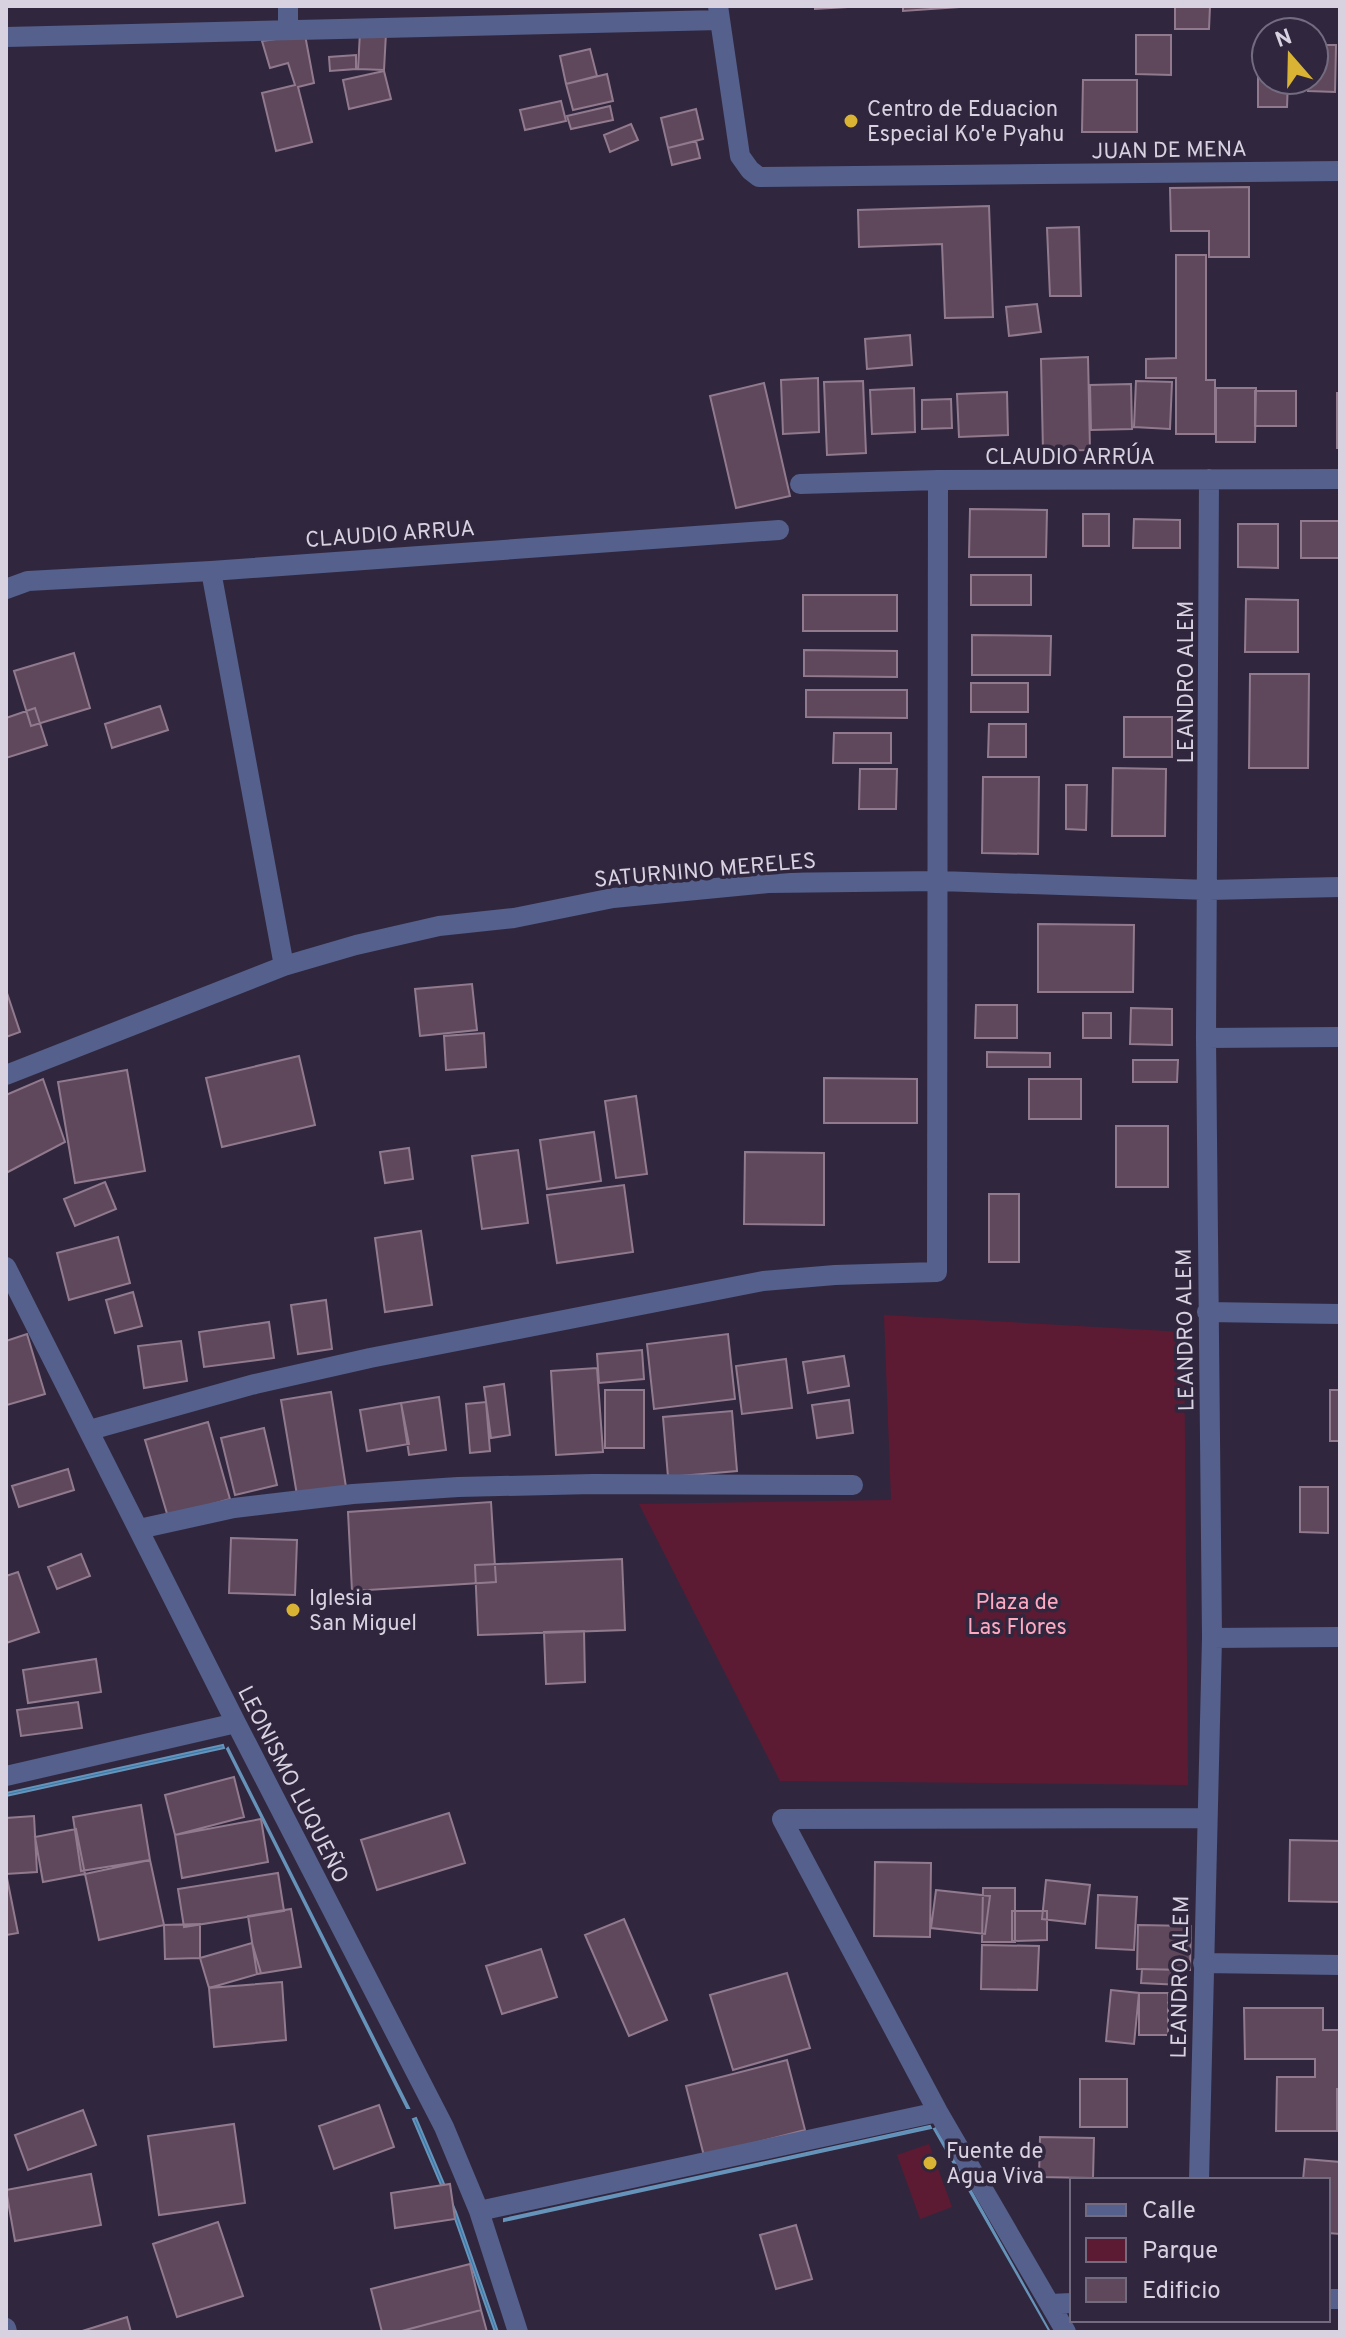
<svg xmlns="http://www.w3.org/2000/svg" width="1346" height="2338" font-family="Overpass,sans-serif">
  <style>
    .green { fill: #5d1b33 }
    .water { fill: #3678a9; stroke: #6693ba; stroke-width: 2 }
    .building { fill: #5f485b; stroke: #927a8e; stroke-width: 2 }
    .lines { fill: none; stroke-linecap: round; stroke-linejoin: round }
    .minor { stroke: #55608c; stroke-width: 20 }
    .poi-dot { fill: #d9b334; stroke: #30273e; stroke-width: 3 }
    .labels { text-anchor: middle; stroke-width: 7; stroke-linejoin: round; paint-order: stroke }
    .poi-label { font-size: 22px; fill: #d7d1e0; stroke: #30273e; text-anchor: start }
    .street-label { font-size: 22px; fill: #d7d1e0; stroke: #30273e }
    .park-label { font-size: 22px; fill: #ffa9c0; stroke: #30273e }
  </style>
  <rect width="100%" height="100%" fill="#30273e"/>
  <path class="green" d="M884,1315L1184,1332L1188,1785L780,1781L639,1504L891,1500Z
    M929,2144L952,2207L920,2219L897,2155Z"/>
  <path class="water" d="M223,1745L224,1748L6,1796V1793Z
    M228,1748L409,2108H407L227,1749Z
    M416,2118L456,2212L498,2332H495L453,2213L413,2119Z
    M930,2126L931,2128L504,2221V2219Z
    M936,2128L1050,2332L934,2129Z"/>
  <path class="building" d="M815,6H847V7L815,9Z
    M903,6H959V7L903,11Z
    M1175,6H1210L1209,29H1175Z
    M360,32L386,33L384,70L358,69Z
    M305,35L314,83L298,87L312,142L276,151L262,93L295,85L288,63L270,68L262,41Z
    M1136,35H1171V75L1136,74Z
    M1314,45H1336L1335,92L1308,91V80H1314Z
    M590,49L597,76L566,84L560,56Z
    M356,55V69L330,71L329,57Z
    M1258,62H1266V80H1288L1287,107H1258Z
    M384,71L391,99L349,109L343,80Z
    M607,74L613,101L573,110L566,84Z
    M1083,80H1137V132H1082Z
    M561,101L566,121L525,130L520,110Z
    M610,106L613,120L571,129L567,116Z
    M696,109L703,139L668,148L661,118Z
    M631,124L638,140L610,152L604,135Z
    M696,141L700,158L672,165L668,148Z
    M1249,187V257H1209V231H1171L1170,188Z
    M989,206L993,317L945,318L942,244L859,247L858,210Z
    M1079,227L1081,296H1050L1047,228Z
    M1176,255H1206V380H1215V434H1176V378H1146V359L1176,358Z
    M1037,304L1041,332L1009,336L1006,307Z
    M910,335L912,365L867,369L865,339Z
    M1088,357L1090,450L1043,451L1041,359Z
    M818,378L819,432L783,434L781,380Z
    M863,381L866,453L827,455L824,382Z
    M1136,381L1172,382L1170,429L1134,427Z
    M764,383L790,496L736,508L710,396Z
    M1131,384L1132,429L1091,430L1090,385Z
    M914,388L915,432L872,434L870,390Z
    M1216,388H1256L1255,442H1216Z
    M1255,391H1296V426H1255Z
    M1007,392L1008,435L959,437L957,394Z
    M1337,393H1340V448H1337Z
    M951,399L952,428L922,429V400Z
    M970,509L1047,510L1046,557H969Z
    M1083,514H1109V546H1083Z
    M1134,519L1180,520V548H1133Z
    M1301,521H1340V558H1301Z
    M1238,524H1278V568L1238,567Z
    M971,575H1031V605H971Z
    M803,595H897V631H803Z
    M1246,599L1298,600V652H1245Z
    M972,635L1051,636L1050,675H972Z
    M804,650L897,651V677L804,676Z
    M74,653L90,708L31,726L14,671Z
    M1250,674H1309L1308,768H1249Z
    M971,683H1028V712H971Z
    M806,690H907V718L806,717Z
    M160,706L168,730L112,748L105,724Z
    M35,708L47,745L6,758V718Z
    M1124,717H1172V757H1124Z
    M989,724H1026V757H988Z
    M834,733H891V763H833Z
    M1113,768L1166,769L1165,836H1112Z
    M860,769H897L896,809H859Z
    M983,777H1039L1038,854L982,853Z
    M1066,785H1087L1086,830L1066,829Z
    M1038,924L1134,925L1133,992H1038Z
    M472,984L477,1030L420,1036L415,989Z
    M6,990L20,1032L6,1037Z
    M976,1005H1017V1038H975Z
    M1131,1008L1172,1009V1045L1130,1044Z
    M1083,1013H1111V1038H1083Z
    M484,1033L486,1067L446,1070L444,1036Z
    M987,1052L1050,1053V1067H987Z
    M299,1056L315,1125L222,1147L206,1078Z
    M1133,1060H1178L1177,1082H1133Z
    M127,1070L145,1171L75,1183L58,1082Z
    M824,1078L917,1079V1123H824Z
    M43,1079L65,1142L6,1173V1095Z
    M1029,1079H1081V1119H1029Z
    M636,1096L647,1174L616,1178L605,1101Z
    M1116,1126H1168V1187H1116Z
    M594,1132L601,1181L547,1189L540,1140Z
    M409,1148L413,1179L385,1183L380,1152Z
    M518,1150L528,1223L482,1229L472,1156Z
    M745,1152L824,1153V1225L744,1224Z
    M105,1182L116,1209L75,1226L64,1199Z
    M624,1185L633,1252L557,1263L547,1195Z
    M989,1194H1019V1262H989Z
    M421,1231L432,1305L385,1312L375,1238Z
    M118,1237L130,1283L69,1300L57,1253Z
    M133,1292L142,1326L115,1333L106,1300Z
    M326,1300L332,1349L298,1354L291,1305Z
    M269,1322L274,1358L204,1367L199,1332Z
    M27,1334L45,1394L7,1405L6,1341Z
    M728,1334L735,1399L654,1409L647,1344Z
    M181,1341L187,1381L144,1388L138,1346Z
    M642,1350L644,1379L599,1383L597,1354Z
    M844,1356L849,1386L808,1393L803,1362Z
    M786,1359L792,1408L742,1414L736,1366Z
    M597,1368L603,1452L556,1455L551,1371Z
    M504,1384L510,1435L491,1438L484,1387Z
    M605,1390H644V1448H605Z
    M1330,1390H1340V1441H1330Z
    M331,1392L346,1487L297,1495L281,1400Z
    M439,1397L446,1450L409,1455L401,1403Z
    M849,1400L853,1433L817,1438L812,1405Z
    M486,1402L490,1451L470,1453L466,1404Z
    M401,1403L409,1444L367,1451L360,1410Z
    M732,1411L737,1471L668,1477L663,1417Z
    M208,1422L230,1499L168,1517L145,1440Z
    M264,1428L277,1485L235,1495L221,1438Z
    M68,1469L74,1490L19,1507L12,1486Z
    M1300,1487H1328V1533L1300,1532Z
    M491,1502L496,1582L352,1591L348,1512Z
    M231,1538L297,1540L295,1595L229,1593Z
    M81,1554L90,1576L57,1589L48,1567Z
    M622,1559L625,1630L478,1635L475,1565Z
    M18,1572L39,1632L6,1643V1576Z
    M584,1631L585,1682L546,1684L544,1632Z
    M96,1659L101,1692L28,1703L23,1670Z
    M78,1702L82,1728L21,1736L17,1710Z
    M234,1777L244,1817L175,1835L165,1795Z
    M141,1805L150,1860L81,1871L73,1817Z
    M449,1813L465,1863L377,1890L361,1840Z
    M34,1816L37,1872L6,1874V1818Z
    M261,1819L268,1862L182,1878L175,1835Z
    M76,1829L85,1874L43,1882L35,1837Z
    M1290,1840L1340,1841L1339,1902L1289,1901Z
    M150,1860L164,1925L99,1940L85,1874Z
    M875,1862L931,1863L930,1937L874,1936Z
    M6,1873L18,1933L6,1935Z
    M278,1873L284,1911L184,1927L178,1889Z
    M1046,1880L1090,1885L1085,1924L1042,1919Z
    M983,1888H1015V1942H982Z
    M936,1890L990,1896L985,1934L931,1928Z
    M1098,1895L1137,1897L1134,1950L1096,1948Z
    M291,1909L301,1967L257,1974L248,1916Z
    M1012,1911H1047V1940L1012,1941Z
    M624,1919L667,2020L629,2036L585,1935Z
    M200,1924V1958L165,1959L164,1925Z
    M1138,1925L1191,1926L1190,1970L1137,1969Z
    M252,1943L261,1973L209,1988L200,1958Z
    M982,1945L1039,1946L1037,1990L981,1989Z
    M541,1949L557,1997L502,2014L486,1966Z
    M1142,1969L1182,1970L1181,1985L1141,1983Z
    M787,1973L810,2048L733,2070L710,1995Z
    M282,1982L286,2040L214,2047L209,1988Z
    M1111,1990L1139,1993L1134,2044L1106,2041Z
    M1139,1993H1168V2035H1139Z
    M1244,2008H1323V2030H1340V2089H1337V2131H1276L1277,2077H1315V2059H1245Z
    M787,2060L805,2130L704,2156L686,2086Z
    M1080,2079H1127V2127H1080Z
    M379,2105L394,2147L334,2169L319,2126Z
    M83,2110L96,2145L28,2170L15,2135Z
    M234,2124L245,2203L159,2215L148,2136Z
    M1040,2137L1094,2138L1093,2178L1039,2177Z
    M1305,2159L1340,2162V2234L1328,2233V2180H1303Z
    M91,2174L101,2225L15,2241L6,2190Z
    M1081,2178H1139V2180H1081Z
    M450,2184L455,2219L395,2228L391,2193Z
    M218,2222L243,2296L177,2317L153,2244Z
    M796,2225L812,2279L776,2289L760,2235Z
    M470,2264L481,2310L398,2332H382L371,2289Z
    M481,2310L487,2332H398Z
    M127,2317L131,2332H79Z"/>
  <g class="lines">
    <path class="minor" d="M718,6L740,156L750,170L759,177L1340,171
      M288,30V6
      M6,37L720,20
      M800,484L938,480L1340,479
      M211,571L284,966
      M6,589L28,581L211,571L779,530
      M1206,1038L1340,1037
      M6,1075L284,966L356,945L439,926L514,918L613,898L768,883L939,881L1209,890L1340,887
      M6,1267L236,1723L444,2127L479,2211L518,2332
      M1207,1312L1340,1314
      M90,1430L255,1384L370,1358L763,1281L835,1275L937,1272L938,480
      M139,1529L234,1508L353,1494L458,1487L593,1484L853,1485
      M1212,1638L1340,1637
      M6,1776L236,1723
      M1203,1963L1340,1965
      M1199,2180L1212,1638L1206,1038L1209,479
      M479,2211L938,2112
      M1328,2299H1340
      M1050,2304L1072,2303
      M6,2328L7,2332
      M1066,2332L938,2112L782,1819L1207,1818"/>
  </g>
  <g class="poi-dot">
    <circle cx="851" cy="121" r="8"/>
    <circle cx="293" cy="1610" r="8"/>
    <circle cx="930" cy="2163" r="8"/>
  </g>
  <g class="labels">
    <g class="poi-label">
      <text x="867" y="116">Centro de Eduacion<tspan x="867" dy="25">Especial Ko'e Pyahu</tspan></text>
      <text x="309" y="1605">Iglesia<tspan x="309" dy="25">San Miguel</tspan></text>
      <text x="946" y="2158">Fuente de<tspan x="946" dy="25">Agua Viva</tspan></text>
    </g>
    <g class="street-label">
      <text transform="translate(1169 149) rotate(-1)" y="8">JUAN DE MENA</text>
      <text x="1070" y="464">CLAUDIO ARRÚA</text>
      <text transform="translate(390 533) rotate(-4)" y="8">CLAUDIO ARRUA</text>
      <text transform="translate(1185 682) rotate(-90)" y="8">LEANDRO ALEM</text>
      <text transform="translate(705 869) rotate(-5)" y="8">SATURNINO MERELES</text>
      <text transform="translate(1184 1330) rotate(-91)" y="8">LEANDRO ALEM</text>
      <text transform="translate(294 1784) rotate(63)" y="8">LEONISMO LUQUEÑO</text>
      <text transform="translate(1179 1977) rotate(-89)" y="8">LEANDRO ALEM</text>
    </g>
    <g class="park-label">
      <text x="1017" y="1609">Plaza de<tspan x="1017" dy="25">Las Flores</tspan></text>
    </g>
  </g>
  <rect width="1346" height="2338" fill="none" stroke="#d7d1e0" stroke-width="16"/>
  <rect x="1070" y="2178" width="260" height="144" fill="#30273e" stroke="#736b7f" stroke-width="2"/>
  <rect x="1086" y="2204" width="40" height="12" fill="#55608c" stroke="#736b7f" stroke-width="2"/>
  <text x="1142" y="2218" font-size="24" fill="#d7d1e0">Calle</text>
  <rect x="1086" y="2238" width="40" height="24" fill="#5d1b33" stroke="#736b7f" stroke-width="2"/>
  <text x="1142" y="2258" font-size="24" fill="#d7d1e0">Parque</text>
  <rect x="1086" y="2278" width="40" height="24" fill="#5f485b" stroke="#736b7f" stroke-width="2"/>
  <text x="1142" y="2298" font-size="24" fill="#d7d1e0">Edificio</text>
  <g transform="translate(1290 56) rotate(340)"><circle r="38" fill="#30273e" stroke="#736b7f" stroke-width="2"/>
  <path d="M0-6L14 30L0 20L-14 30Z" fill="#d9b334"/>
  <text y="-12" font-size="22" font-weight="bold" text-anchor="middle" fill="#d7d1e0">N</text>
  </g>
</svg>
